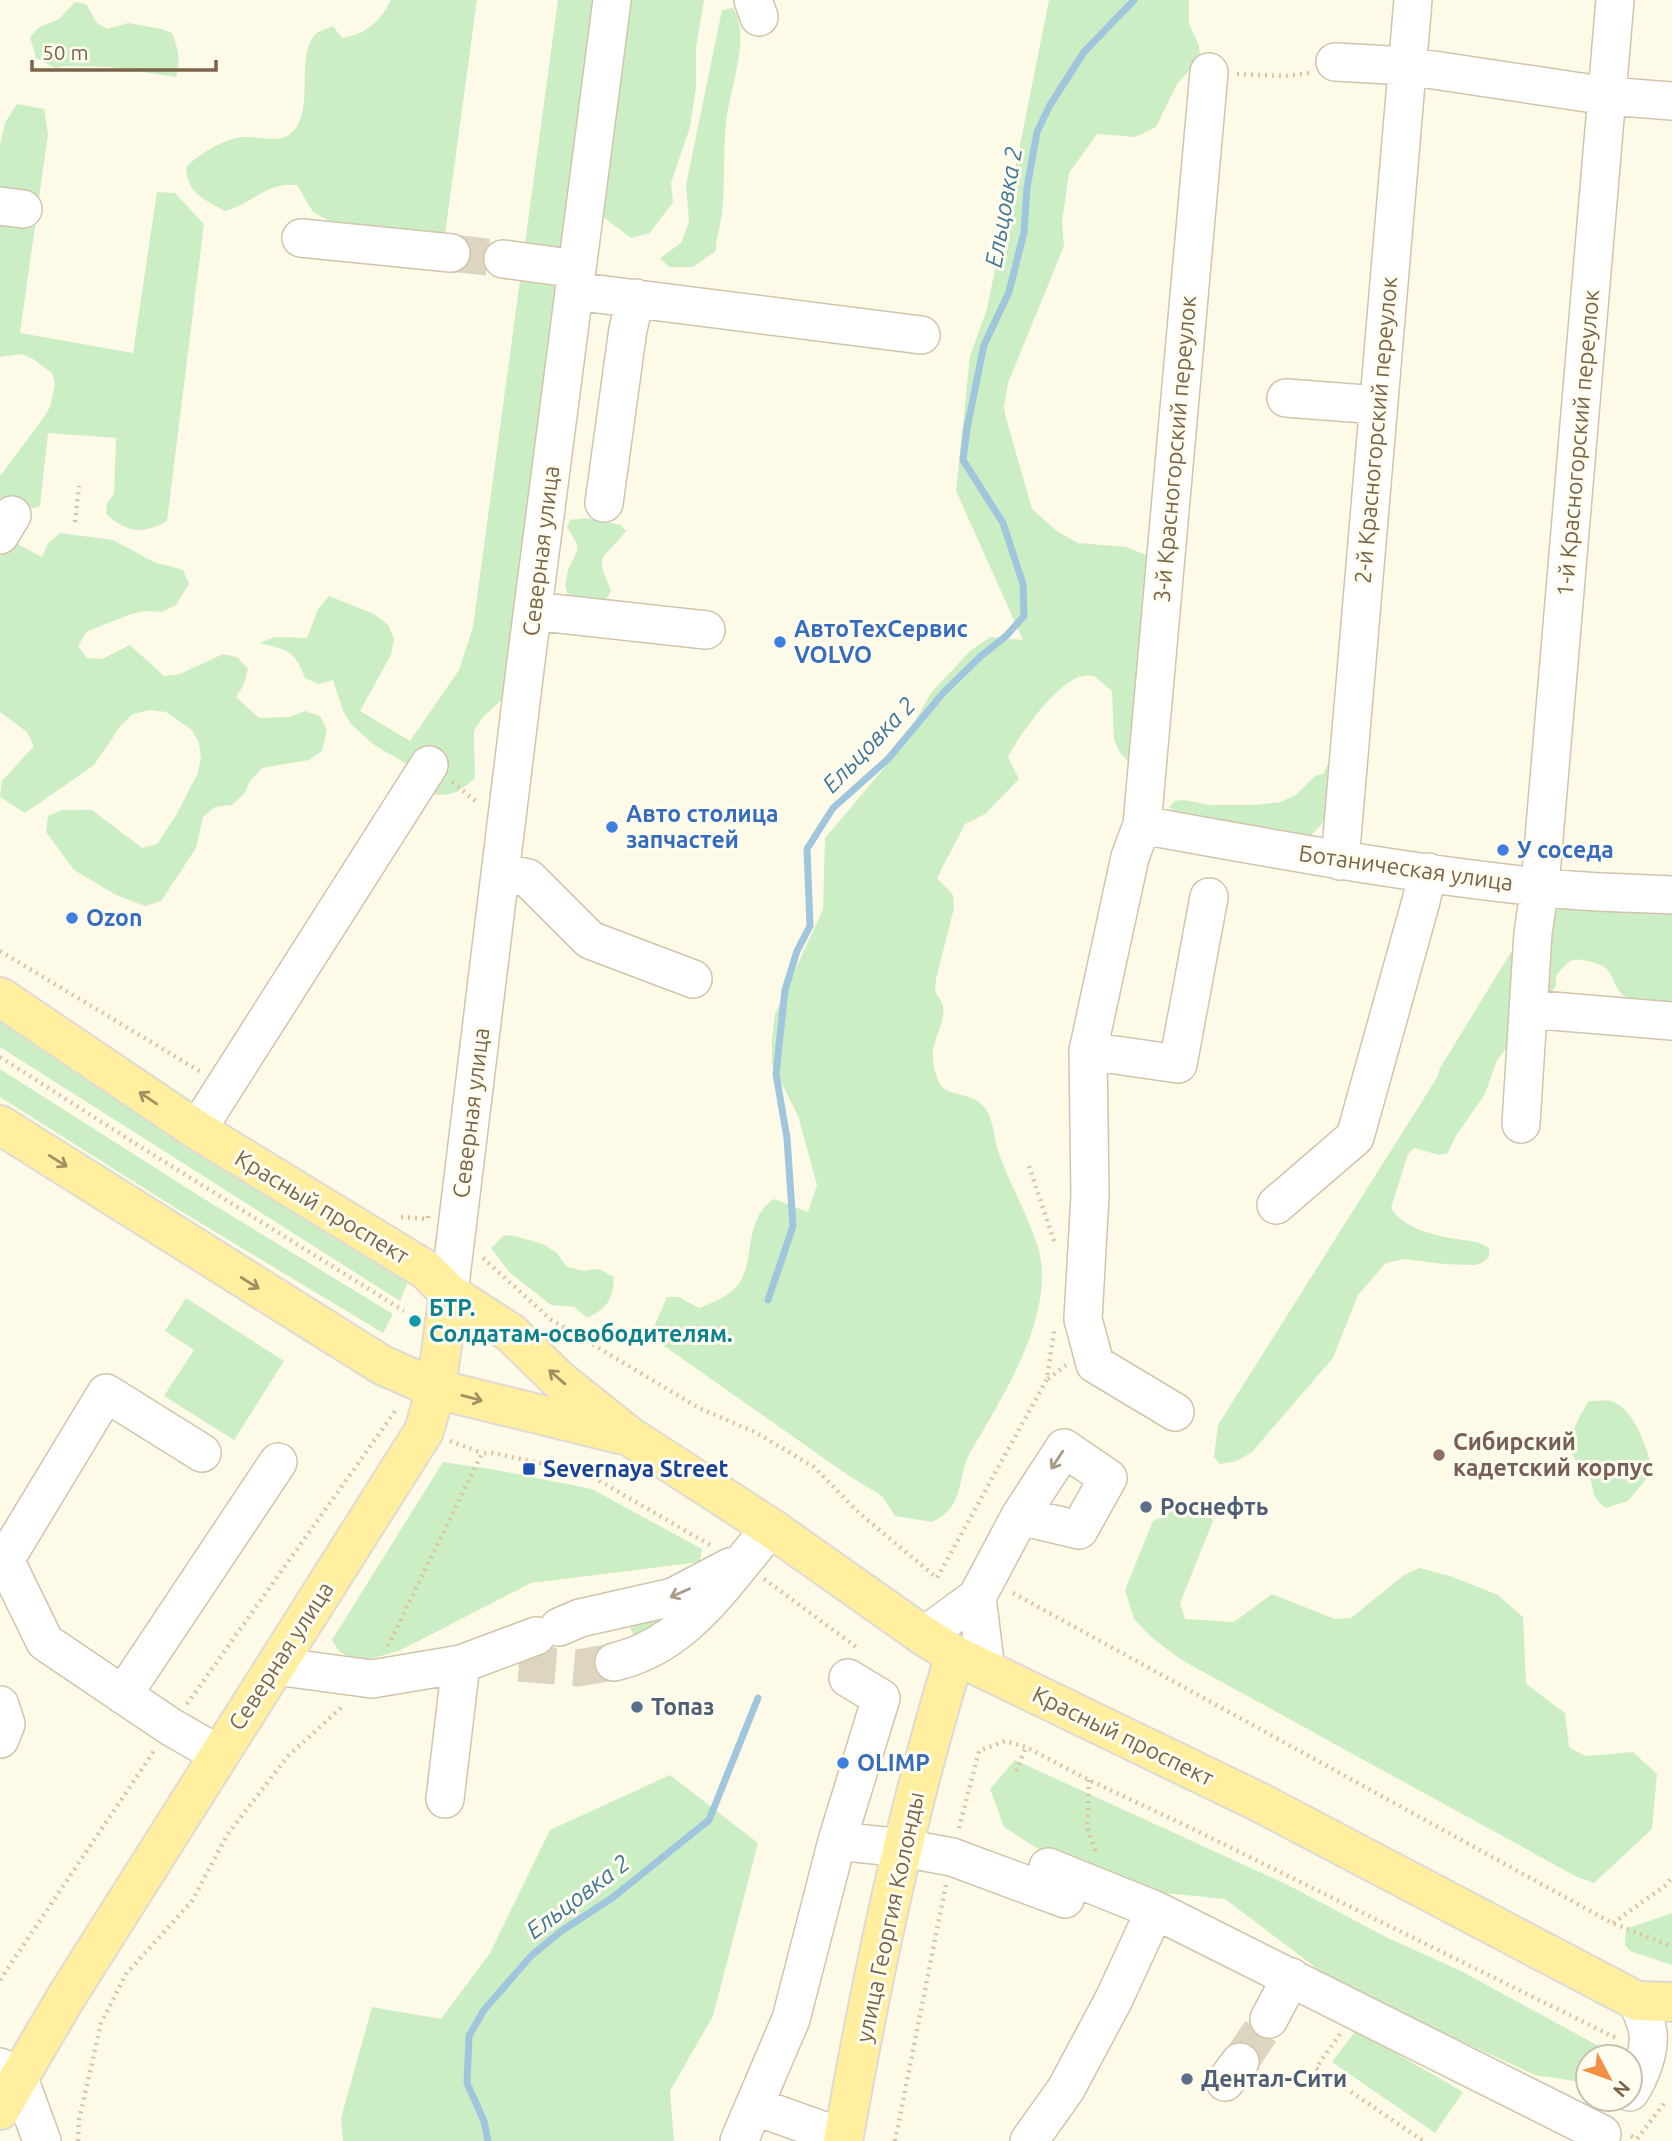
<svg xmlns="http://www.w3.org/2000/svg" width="1672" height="2141" font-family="Ubuntu,sans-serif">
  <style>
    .green { fill: #cceec4 }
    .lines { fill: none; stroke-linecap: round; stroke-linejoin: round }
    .stream { stroke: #9fc6dd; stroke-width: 7 }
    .minor-tunnel { stroke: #ddd5c0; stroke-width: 37; stroke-dasharray: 37 18; stroke-linecap: butt }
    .minor-casing { stroke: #d2c4ac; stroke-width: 40 }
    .major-casing { stroke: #dfdad3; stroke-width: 42 }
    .path { stroke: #dcc39f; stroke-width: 4.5; stroke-dasharray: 2 5; stroke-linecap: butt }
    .minor { stroke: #fff; stroke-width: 37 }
    .major { stroke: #ffef9e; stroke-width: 38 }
    .oneway { stroke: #a38e62 }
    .oneway2 { stroke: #a99b88 }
    .shop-dot { fill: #3f7fe0; stroke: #fffcf0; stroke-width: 2.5 }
    .culture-dot { fill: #0f9aa8; stroke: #fffcf0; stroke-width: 2.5 }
    .education-dot { fill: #8d6e63; stroke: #fffcf0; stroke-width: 2.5 }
    .transit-dot { fill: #1a4fb4; stroke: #fffcf0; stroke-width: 2.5 }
    .service-dot { fill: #5c6f8a; stroke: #fffcf0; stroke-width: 2.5 }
    .labels { text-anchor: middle; stroke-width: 6; stroke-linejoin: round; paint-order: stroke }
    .street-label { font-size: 23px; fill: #7b6548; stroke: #fffcf0 }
    .shop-label { font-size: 23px; font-weight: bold; fill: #366cbe; stroke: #fffcf0; text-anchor: start }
    .culture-label { font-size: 23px; font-weight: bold; fill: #0d838f; stroke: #fffcf0; text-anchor: start }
    .education-label { font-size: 23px; font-weight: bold; fill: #785e54; stroke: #fffcf0; text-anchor: start }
    .transit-label { font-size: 23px; font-weight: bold; fill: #164399; stroke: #fffcf0; text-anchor: start }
    .service-label { font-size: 23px; font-weight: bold; fill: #4e5e75; stroke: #fffcf0; text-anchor: start }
    .water-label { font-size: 24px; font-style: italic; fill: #427898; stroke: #fffcf0 }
  </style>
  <rect width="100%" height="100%" fill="#fefae8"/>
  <path class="green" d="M391,0H477L440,271L340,227L313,212L297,185C264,183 254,203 225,211C203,198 188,195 186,167C200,154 223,139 243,137C264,136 284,147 297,126C313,101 295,49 318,32C322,30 329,28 333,26L342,38C367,34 380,21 391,0Z
    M558,0H592L520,618L507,695L483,717L474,731L475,778C459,792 453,797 432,794L414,768L374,745L351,724L343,711L333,680L318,684L305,678C294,649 287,650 259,643L275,637L307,638L318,609L329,596L374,614L388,625L394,639L391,655L360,711L410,741L459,670L473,627Z
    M628,0H704L696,48V87L690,127L671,183L673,202L650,233L631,238L599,214Z
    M1049,0H1189V24L1199,45L1200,58L1177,84L1156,127L1135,137L1097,134L1069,173L1062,222L1064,246L1008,383L1004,407L1006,418L1032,509L1058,532L1078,543L1126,547L1149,556L1135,770L1119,751L1114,740L1112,691L1094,676C1090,676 1086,675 1082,676C1057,682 1019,735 1008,757L1019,779L985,814L965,824L937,878L953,895L954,908L936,979L935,992C952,1012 939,1024 934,1046C931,1056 934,1072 939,1082C946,1100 978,1088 989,1115C994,1126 994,1139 998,1151C1009,1182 1026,1212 1037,1244C1059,1310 1003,1396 971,1451C960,1468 963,1494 949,1510C945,1515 937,1519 932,1522L895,1516L882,1496L849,1476L650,1336L667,1297H679L699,1308C708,1304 720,1300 728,1294C761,1272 738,1223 774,1199L808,1212L817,1185L798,1116L772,1064V1039L775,1014L823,909L825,838L896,754L931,693L970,651L990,637L1023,640L956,491L970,356L987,309Z
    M75,2L86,4L97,23L107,29L128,23L162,29L172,33C178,47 181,62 176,77L110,67L66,66L55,68L36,58L30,37L38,28L59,19Z
    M733,8C752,37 729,89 726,123C723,153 725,184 722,214C720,227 716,239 716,251L693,267H669L660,258L681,243L689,221L686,185L722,10Z
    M17,104L44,109L48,134L20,333L133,353L157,192L175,193L204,224L167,521C143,535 127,533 106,514L107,503L114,494L116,438L48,433L40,506L29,509L0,498V476L44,417L50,407L55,385L52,373L33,359L22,354L0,357V145L5,123Z
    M585,518L621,525L626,531C604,560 593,552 611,590L602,608L570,605L565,585L568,570L577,551V544L567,527L570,520Z
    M60,533L113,540L154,562L183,570L189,584L176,605L162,612L146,611L131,614L86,632L78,646L87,658L102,659L130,645L164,676L180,674L223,654L237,657L248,669L244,684L236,697L259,718L290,717L305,711L320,716L327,730L322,751L309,760L262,768L250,781L244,794L232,805L215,807L203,817L196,848L161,901L145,906L116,895L74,870L46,832L48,816L62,810H92L142,848L157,844L175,817L197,775L201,759L199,743L192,730L166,712L150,710L133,714L121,725L94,765L25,813L0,797L2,781L34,746L27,732L0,712V543L14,542L42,557L48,543Z
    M1334,752L1330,815L1307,840L1188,822L1169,807L1175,801L1184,800L1210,805H1255L1281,802L1297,794L1315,776L1323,774Z
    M1564,905L1672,915V1005C1657,1005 1636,1006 1624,996C1615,989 1614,977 1607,969C1603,965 1597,964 1592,962C1571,957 1570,959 1556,976V986L1497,1060L1485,1094L1456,1136L1447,1154L1439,1155L1414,1148L1408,1154L1391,1208C1403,1228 1435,1236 1457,1239C1468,1241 1480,1241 1489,1248V1257L1482,1263L1474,1265L1443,1264L1404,1259L1386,1263L1358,1295L1333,1358L1252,1452L1237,1461L1220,1464L1214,1457L1218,1425L1438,1076L1440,1068L1521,936L1553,906Z
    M0,1017L409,1279L400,1301L0,1047Z
    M0,1069L209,1202L393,1314L383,1333L174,1207L0,1097Z
    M511,1235L543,1244L557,1253L567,1267L583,1271L599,1269L614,1277C613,1299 608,1308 587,1318L574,1307L551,1305L510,1273L491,1248L503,1236Z
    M186,1298L284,1361L234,1440L164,1396L194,1350L165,1331Z
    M1589,1401C1596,1401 1605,1400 1611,1401C1634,1407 1648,1451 1653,1471L1628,1501L1606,1508C1588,1495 1597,1491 1588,1475C1585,1469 1578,1464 1574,1458C1565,1439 1579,1417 1589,1401Z
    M443,1462L491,1469L592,1489L702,1549L700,1562L531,1583L401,1650L357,1663L339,1651L332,1640Z
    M1188,1504L1205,1507L1213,1521L1180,1603L1185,1619L1234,1622L1272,1594L1335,1619L1351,1618L1404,1575L1420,1568L1453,1577L1498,1595L1523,1617L1526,1684L1565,1713L1569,1747L1585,1756L1633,1752L1657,1774L1652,1829L1594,1883L1577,1877L1180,1659L1151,1637L1134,1619L1125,1590L1153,1521Z
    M671,1615L642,1639L634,1635L630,1628L632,1620Z
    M1015,1760L1288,1885L1386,1937L1463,1972L1619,2057H1588V2083L1535,2075L1339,1985L1225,1899L1145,1891L1076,1873L1004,1827L990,1789Z
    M670,1775L758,1843L713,2016L670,2091L674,2141H343L341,2118L372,2007L441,2019L490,1953L550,1830Z
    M1672,1913V1965L1630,1951L1625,1945L1626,1929Z
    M1356,2030L1463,2092L1435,2133L1332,2062Z"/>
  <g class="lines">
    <path class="stream" d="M768,1300L793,1226L787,1138L776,1074L785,990L797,951L810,926L807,849L833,808L888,759L944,692L981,656L1006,636L1024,616L1023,584L1003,523L963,460L967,428L984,345L1009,292L1024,232L1027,188L1037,132L1050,105L1084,52L1134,0
      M488,2141L484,2121L467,2083L469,2036L484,2010L531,1956L560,1932L612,1898L709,1820L758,1698"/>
    <path class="minor-tunnel" d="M451,253L503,259
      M519,1663L578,1668L614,1662
      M1240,2062L1269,2019"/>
    <g class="minor-casing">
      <path id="minor" d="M753,0L759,17
        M1335,62L1407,66L1607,96L1672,101
        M0,206L23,209
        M301,238L451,253
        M503,259L577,269
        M574,291L921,335
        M1286,398L1378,405
        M604,503L628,329L636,298
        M0,535L12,515
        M533,611L706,630
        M1142,825C1284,851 1427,877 1570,890C1604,893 1638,893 1672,895
        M1340,861L1413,0
        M502,872L528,878L590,940L693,979
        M1528,1009L1672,1021
        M1088,1051L1178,1064L1209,897
        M1521,1124L1533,933L1540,886L1615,0
        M197,1130L429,765
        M1276,1205L1355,1137L1421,901L1428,872
        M449,1293L525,669L612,0
        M1175,1412L1095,1364L1083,1319L1090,1196L1088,1051L1130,857L1142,825L1209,72
        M202,1453L106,1393L5,1560L45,1642L171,1727L218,1754
        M977,1597L986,1670
        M559,1627L580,1618L673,1597L730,1567
        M924,1636L977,1597L1020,1516L1064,1448L1108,1478L1079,1530L1020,1516
        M614,1662C688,1645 724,1581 771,1528
        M275,1666L372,1679L461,1664L536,1636
        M123,1695L278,1462
        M0,1705L6,1724L0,1739
        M445,1799L461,1664
        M837,1841L903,1848L952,1857L1065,1899
        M1048,1867L1155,1910
        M1269,2019L1291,1977
        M0,2067L19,2078L42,2141
        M1225,2082L1240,2062
        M1630,2092C1640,2077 1650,2052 1648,2033C1647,2023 1641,2011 1637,2001
        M754,2106L844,2138
        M739,2141L791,2019L837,1841L881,1698L848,1678
        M1029,2141L1066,2089L1114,1999L1155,1910L1602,2134"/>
    </g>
    <g class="major-casing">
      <path id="major" d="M0,997L197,1130L426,1270L449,1293L511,1333L559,1380L629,1436L771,1528L924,1636L955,1655L1261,1803L1637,2001L1672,2002
        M0,1125L382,1365L436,1389L620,1434
        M0,2110L65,1999L424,1431L436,1389L449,1293
        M843,2141C872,1977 906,1814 955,1655"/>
    </g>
    <path class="path" d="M1237,74L1285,76L1309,73
      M75,522L79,486
      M452,782L478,803
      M0,951L201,1072
      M0,1057L136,1144L404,1311
      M1029,1166L1055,1244
      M401,1217L428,1219V1216
      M483,1258L550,1319L699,1408L755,1432L814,1467L859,1513L937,1578L1047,1379L1054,1331
      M1048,1379L1066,1365
      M450,1441L482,1453
      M764,1579L859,1649
      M1013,1593L1612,1923L1672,1946
      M388,1646L482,1453H493L586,1473L710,1545
      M187,1704L396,1410
      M1016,1771L1026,1747
      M1089,1780L1087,1827L1097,1855
      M959,1828L979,1751L1005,1741L1026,1747L1089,1780L1193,1829L1618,2039
      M1613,1923L1666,1885L1672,1877
      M0,1980L154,1751
      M1340,2034L1316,2068L1423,2141
      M1631,2136L1637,2139L1666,2101
      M78,2141L79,2120L101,2023L126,1974L192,1901L227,1835L288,1756L344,1705
      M895,2141L946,1884"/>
    <use href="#minor" class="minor"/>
    <use href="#major" class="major"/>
  </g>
  <defs><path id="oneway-shaft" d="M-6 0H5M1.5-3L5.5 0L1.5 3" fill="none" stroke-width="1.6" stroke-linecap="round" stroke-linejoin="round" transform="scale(1.75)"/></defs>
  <g class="oneway">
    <use href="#oneway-shaft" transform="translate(148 1098) rotate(-146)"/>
    <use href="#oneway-shaft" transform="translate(58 1161) rotate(32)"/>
    <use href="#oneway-shaft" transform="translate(250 1283) rotate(32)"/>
    <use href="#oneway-shaft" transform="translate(557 1377) rotate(-139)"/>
    <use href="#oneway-shaft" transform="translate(472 1398) rotate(15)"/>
  </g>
  <g class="oneway2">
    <use href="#oneway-shaft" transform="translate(1057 1460) rotate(123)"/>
    <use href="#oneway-shaft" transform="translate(680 1593) rotate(156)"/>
  </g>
  <g class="shop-dot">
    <circle cx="780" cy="642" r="7"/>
    <circle cx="612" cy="827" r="7"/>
    <circle cx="1503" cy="850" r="7"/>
    <circle cx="72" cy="918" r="7"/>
    <circle cx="843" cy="1763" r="7"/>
  </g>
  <circle class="culture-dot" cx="415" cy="1321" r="7"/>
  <circle class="education-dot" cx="1439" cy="1455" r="7"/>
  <rect class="transit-dot" x="522" y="1462" width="14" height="14" rx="3.5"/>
  <g class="service-dot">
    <circle cx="1146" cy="1507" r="7"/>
    <circle cx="637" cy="1707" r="7"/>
    <circle cx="1187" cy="2079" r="7"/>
  </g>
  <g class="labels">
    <g class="street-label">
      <text transform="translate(1376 430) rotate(-85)" y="8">2-й Красногорский переулок</text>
      <text transform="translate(1578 443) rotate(-85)" y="8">1-й Красногорский переулок</text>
      <text transform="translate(1175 449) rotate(-85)" y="8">3-й Красногорский переулок</text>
      <text transform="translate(541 551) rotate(-83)" y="8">Северная улица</text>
      <text transform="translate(1406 868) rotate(8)" y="8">Ботаническая улица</text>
      <text transform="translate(471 1113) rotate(-83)" y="8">Северная улица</text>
      <text transform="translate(322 1207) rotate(31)" y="8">Красный проспект</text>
      <text transform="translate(281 1656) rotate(-57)" y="8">Северная улица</text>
      <text transform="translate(1123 1736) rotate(26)" y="8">Красный проспект</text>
      <text transform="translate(890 1917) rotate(-78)" y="8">улица Георгия Колонды</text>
    </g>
    <g class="shop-label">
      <text x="794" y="637">АвтоТехСервис<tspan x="794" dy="26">VOLVO</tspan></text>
      <text x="626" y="822">Авто столица<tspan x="626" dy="26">запчастей</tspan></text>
      <text x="1517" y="858">У соседа</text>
      <text x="86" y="926">Ozon</text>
      <text x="857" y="1771">OLIMP</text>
    </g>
    <g class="culture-label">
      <text x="429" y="1316">БТР.<tspan x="429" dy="26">Солдатам-освободителям.</tspan></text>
    </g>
    <g class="education-label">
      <text x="1453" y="1450">Сибирский<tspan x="1453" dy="26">кадетский корпус</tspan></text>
    </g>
    <g class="transit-label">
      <text x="543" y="1477">Severnaya Street</text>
    </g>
    <g class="service-label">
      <text x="1160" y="1515">Роснефть</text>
      <text x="651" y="1715">Топаз</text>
      <text x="1201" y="2087">Дентал-Сити</text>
    </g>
    <g class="water-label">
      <text transform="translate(1004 207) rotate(-80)" y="8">Ельцовка 2</text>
      <text transform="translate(869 745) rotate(-46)" y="8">Ельцовка 2</text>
      <text transform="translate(578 1897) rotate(-37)" y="8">Ельцовка 2</text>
    </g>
  </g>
  <g transform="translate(1609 2078) rotate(131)"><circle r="33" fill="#fffcf0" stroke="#cac0ad" stroke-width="2"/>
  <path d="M0-5L12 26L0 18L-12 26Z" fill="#f28f43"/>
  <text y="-10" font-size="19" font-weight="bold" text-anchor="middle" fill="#7b6548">N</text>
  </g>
  <path d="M32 60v10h184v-10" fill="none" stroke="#7b6548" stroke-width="3.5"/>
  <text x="42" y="60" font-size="21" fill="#7b6548" stroke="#fffcf0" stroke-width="5" paint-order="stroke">50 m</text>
</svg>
